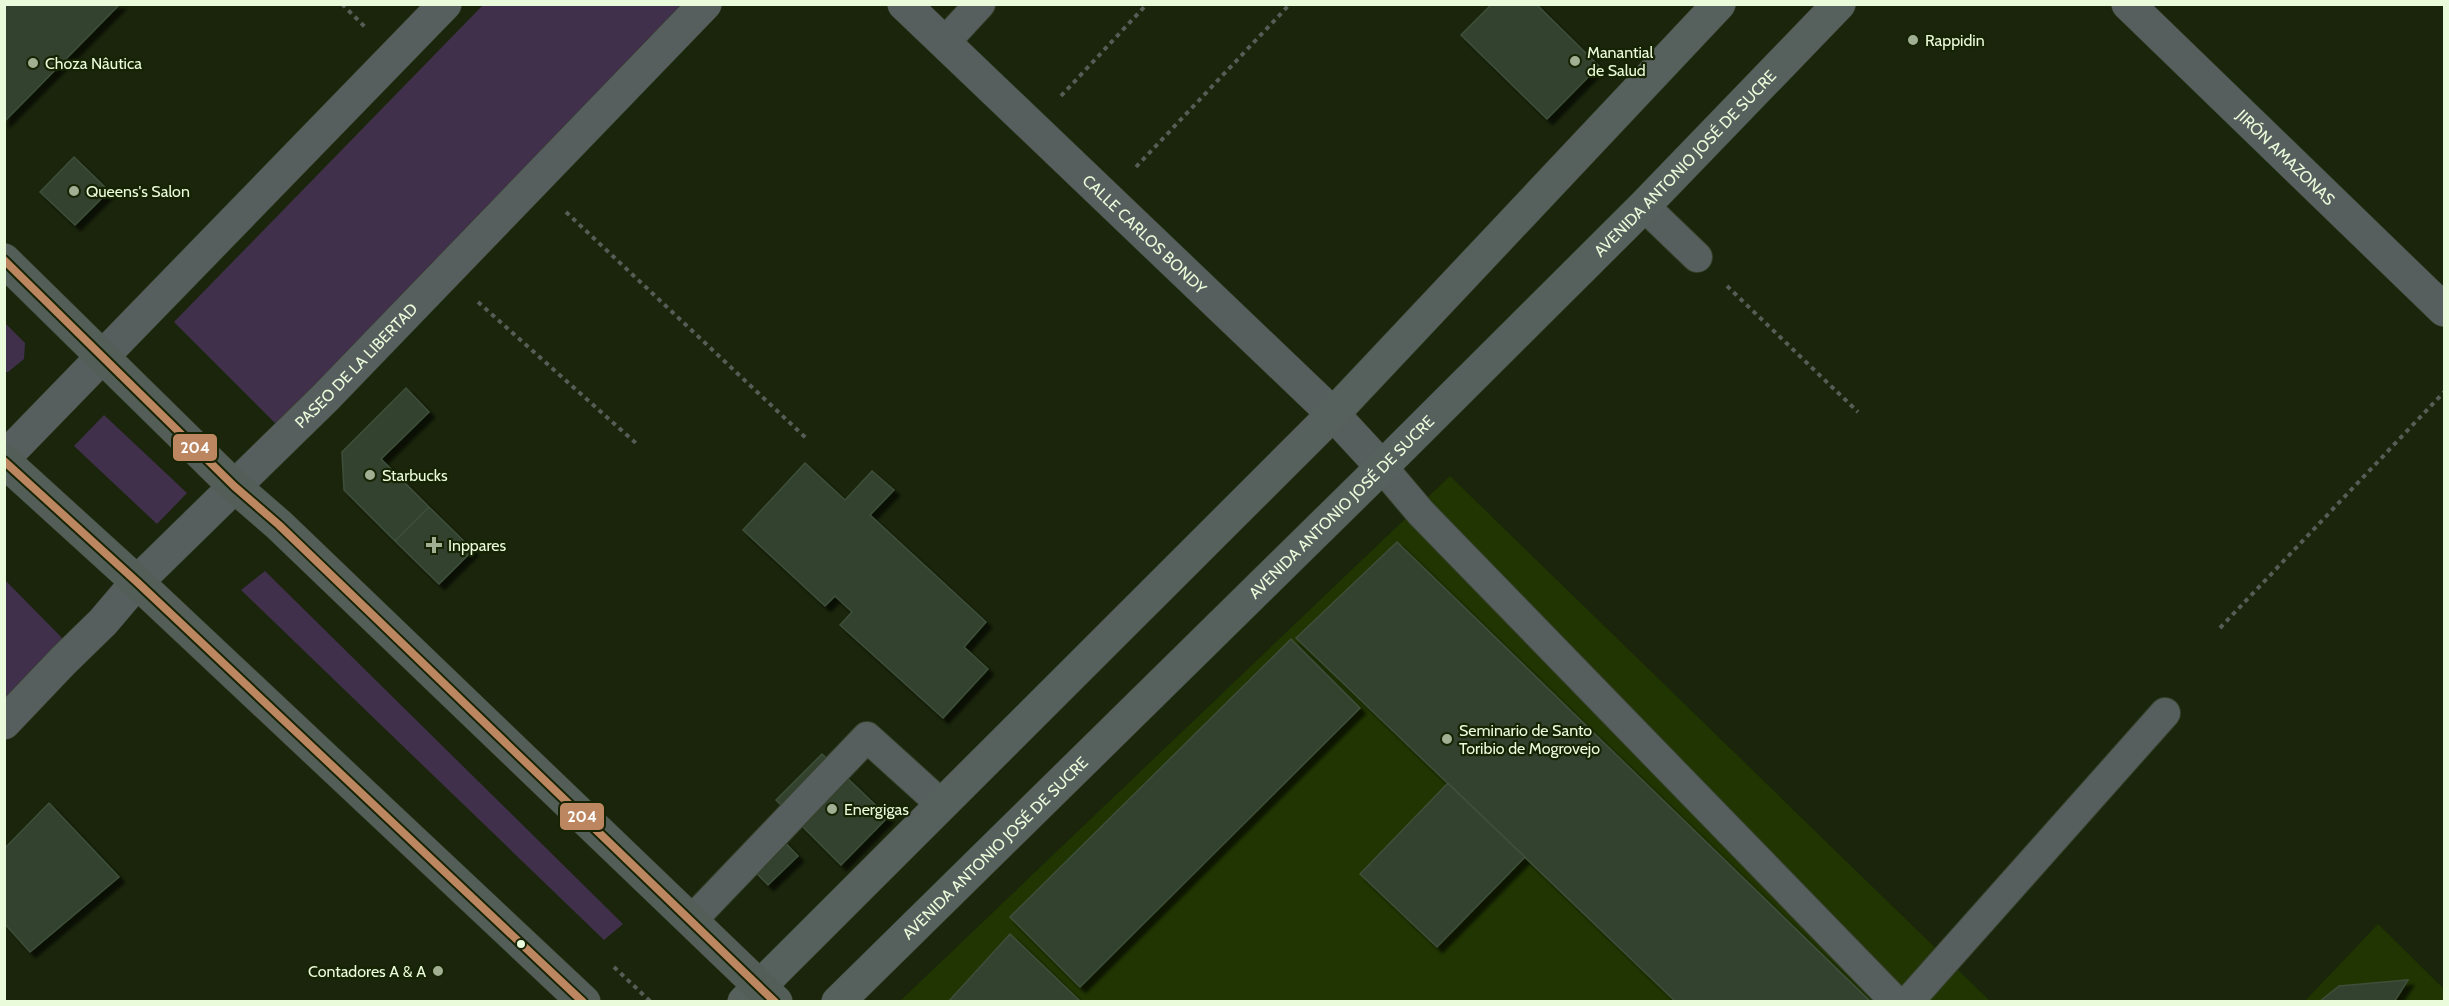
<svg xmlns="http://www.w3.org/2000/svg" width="2449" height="1006" font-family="Cabin,sans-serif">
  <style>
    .built { fill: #203501 }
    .green { fill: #41304c }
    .building { fill: #31422e; stroke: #3e4f3a; stroke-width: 1.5; filter: url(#shadow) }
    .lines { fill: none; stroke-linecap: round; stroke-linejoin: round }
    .lane-casing { stroke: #36402b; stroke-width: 32 }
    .street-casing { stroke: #36402b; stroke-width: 34 }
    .secondary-casing { stroke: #36402b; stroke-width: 34 }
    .primary-casing { stroke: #36402b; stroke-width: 34 }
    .path { stroke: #565d56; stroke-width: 4; stroke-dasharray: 4.5 4.5; stroke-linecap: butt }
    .lane { stroke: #565f5d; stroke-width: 30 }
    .street { stroke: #565f5d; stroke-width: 33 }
    .secondary { stroke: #56605d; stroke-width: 33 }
    .primary { stroke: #545e58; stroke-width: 33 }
    .bus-1-casing { stroke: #162404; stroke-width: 12 }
    .bus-1 { stroke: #bb8660; stroke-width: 8 }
    .poi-dot { fill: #a1b092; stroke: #162404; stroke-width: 2 }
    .bus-dot { fill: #e9fbda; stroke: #162404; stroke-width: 2 }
    .labels { text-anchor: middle; stroke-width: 4.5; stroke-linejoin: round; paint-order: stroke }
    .poi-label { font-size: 16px; fill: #e9fbda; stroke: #162404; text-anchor: start }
    .street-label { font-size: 16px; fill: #e9fbda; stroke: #162404 }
    .line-badge { stroke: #162404; stroke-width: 2 }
    .badge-label { font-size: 16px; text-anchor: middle; font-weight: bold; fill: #fff }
  </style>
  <defs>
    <filter id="shadow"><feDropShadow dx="5.5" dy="5.5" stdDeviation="1.5" flood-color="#0009"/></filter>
  </defs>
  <rect width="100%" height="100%" fill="#1a250b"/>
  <path class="built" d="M1450,476L1990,1001L899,1002Z
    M2378,924L2444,989V1001L2304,1002Z"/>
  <path class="green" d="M483,5H683L278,426L174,322Z
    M5,323L25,343L24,359L8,372H5Z
    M104,415L187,493L157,524L74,446Z
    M265,571L623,924L604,940L241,590Z
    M4,579L65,641L4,703Z"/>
  <path class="building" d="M4,4H120L4,122Z
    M1492,4H1536L1599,66L1547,119L1461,35Z
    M74,157L109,191L75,225L40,192Z
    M406,388L429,412L381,459L429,507L395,541L344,490L342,452Z
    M805,463L845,500L872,471L894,490L870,515L986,622L964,647L988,669L943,718L840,625L852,612L835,596L825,606L743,530Z
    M429,507L473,550L439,584L395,541Z
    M1397,542L1871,1002H1676L1296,638Z
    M1291,639L1360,708L1080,987L1010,917Z
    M822,754L888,817L841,865L776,800Z
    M1448,783L1525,857L1437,947L1360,874Z
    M49,803L119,877L30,952L4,923V849Z
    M767,824L798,856L768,885L737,853Z
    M1010,934L1081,1002H948Z
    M2408,980L2394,1002H2319L2339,986Z"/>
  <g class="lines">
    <g class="lane-casing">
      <path id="lane" d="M944,43L980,4
        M1644,206L1697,257
        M1382,467L1421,513L1896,1002
        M692,920L867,737L942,805
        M1908,1002L2165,713"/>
    </g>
    <g class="street-casing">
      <g id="street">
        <path id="s1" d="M904,4L1333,414L1382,467"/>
        <path id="s2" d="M2128,4L2444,310"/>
        <path d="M4,458L445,4"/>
        <path id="s3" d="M4,723L63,661L103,622L137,582L326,397L705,4"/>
      </g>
    </g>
    <g class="secondary-casing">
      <g id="secondary">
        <path d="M744,1002L1333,414L1719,4"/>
        <path id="s4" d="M838,1002L1382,467L1644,206L1839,4"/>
      </g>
    </g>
    <g class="primary-casing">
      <path id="primary" d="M4,260L234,486L279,525L776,1002
        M4,461L137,582L584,1002"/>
    </g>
    <path class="path" d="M342,4L365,27
      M1061,96L1147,4
      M1136,167L1290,4
      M566,212L806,438
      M1727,286L1858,412
      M478,302L637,444
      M2220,628L2444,392
      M614,967L651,1002"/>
    <use href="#lane" class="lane"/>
    <use href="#street" class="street"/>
    <use href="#secondary" class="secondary"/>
    <use href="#primary" class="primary"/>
    <g class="bus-1-casing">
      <path id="bus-1" d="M4,260L234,486L279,525L775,1002
        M4,461L137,582L583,1002"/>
    </g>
    <use href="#bus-1" class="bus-1"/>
  </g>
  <g class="poi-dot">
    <circle cx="1913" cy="40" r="6"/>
    <circle cx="1575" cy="61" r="6"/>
    <circle cx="33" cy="63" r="6"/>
    <circle cx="74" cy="191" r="6"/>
    <circle cx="370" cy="475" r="6"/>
    <path d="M431 536h6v6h6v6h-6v6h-6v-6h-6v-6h6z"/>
    <circle cx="1447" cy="739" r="6"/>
    <circle cx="832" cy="809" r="6"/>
    <circle cx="438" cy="971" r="6"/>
  </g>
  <circle class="bus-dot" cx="521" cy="944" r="5"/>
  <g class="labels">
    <g class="poi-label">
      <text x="1925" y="46">Rappidin</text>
      <text x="1587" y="58">Manantial<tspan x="1587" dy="18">de Salud</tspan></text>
      <text x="45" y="69">Choza Nâutica</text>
      <text x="86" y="197">Queens's Salon</text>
      <text x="382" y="481">Starbucks</text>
      <text x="448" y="551">Inppares</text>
      <text x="1459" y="736">Seminario de Santo<tspan x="1459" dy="18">Toribio de Mogrovejo</tspan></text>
      <text x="844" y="815">Energigas</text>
      <text x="426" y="977" text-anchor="end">Contadores A &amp; A</text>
    </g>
    <g class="street-label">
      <text dy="6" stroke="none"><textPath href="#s2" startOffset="220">JIRÓN AMAZONAS</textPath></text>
      <text dy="6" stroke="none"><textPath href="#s4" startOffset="1192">AVENIDA ANTONIO JOSÉ DE SUCRE</textPath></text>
      <text dy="6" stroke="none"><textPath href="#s1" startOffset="333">CALLE CARLOS BONDY</textPath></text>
      <text dy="6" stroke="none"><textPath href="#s3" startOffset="502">PASEO DE LA LIBERTAD</textPath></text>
      <text dy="6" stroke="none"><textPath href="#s4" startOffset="706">AVENIDA ANTONIO JOSÉ DE SUCRE</textPath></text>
      <text dy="6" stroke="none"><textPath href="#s4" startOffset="220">AVENIDA ANTONIO JOSÉ DE SUCRE</textPath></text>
    </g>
  </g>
  <g class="line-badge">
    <rect x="172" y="433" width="46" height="29" rx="6" fill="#bb8660"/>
    <rect x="559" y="802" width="46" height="29" rx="6" fill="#bb8660"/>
  </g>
  <g class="badge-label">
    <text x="195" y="453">204</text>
    <text x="582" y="822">204</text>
  </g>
  <rect width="2449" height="1006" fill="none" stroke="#e9fbda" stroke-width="12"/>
</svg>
